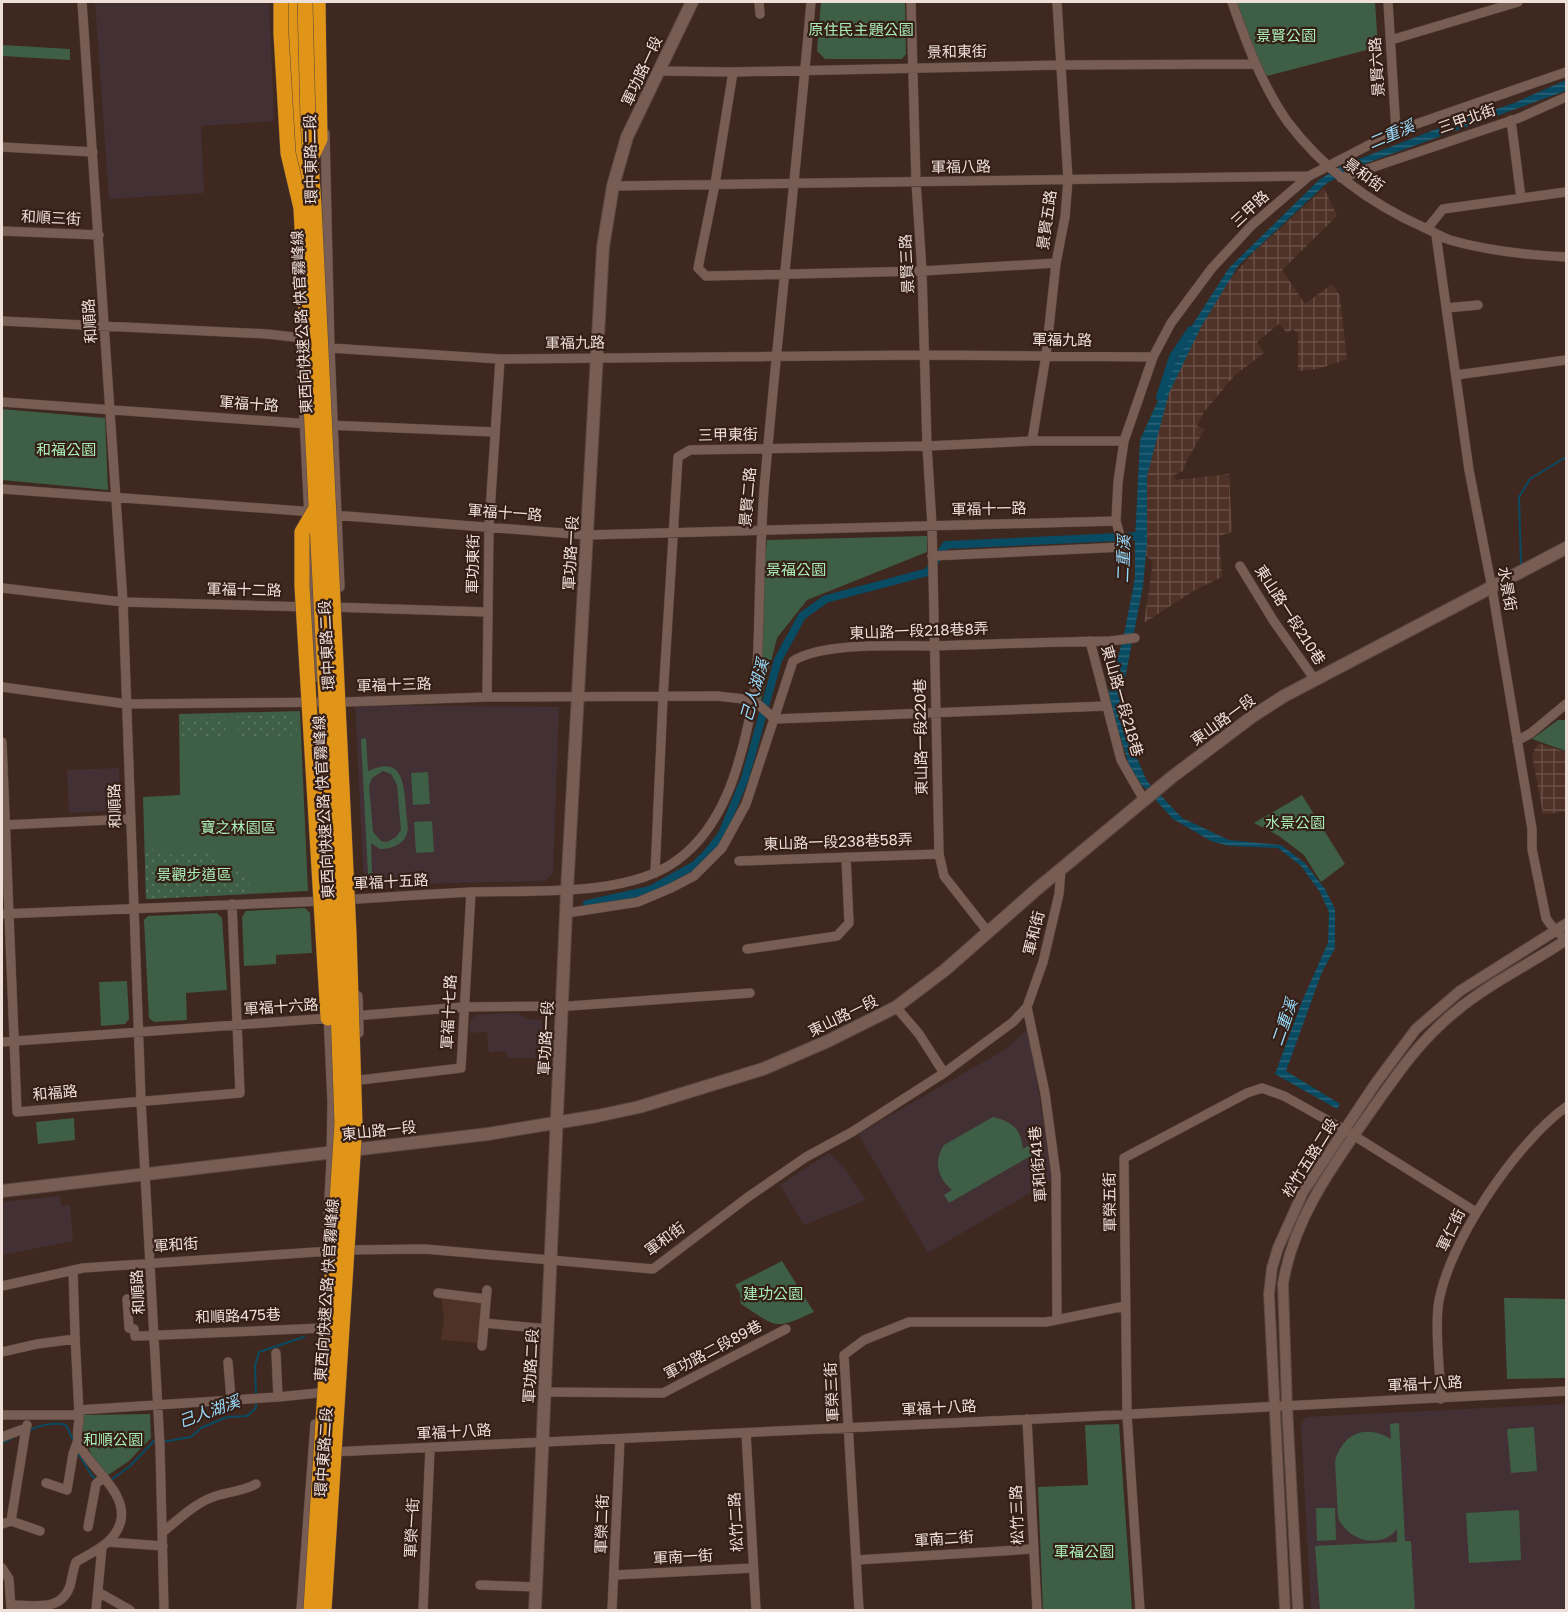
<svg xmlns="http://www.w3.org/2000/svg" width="1568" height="1612" font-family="'Golos Text','Noto Sans TC',sans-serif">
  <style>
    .built { fill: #4e3227 }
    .industrial { fill: url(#industrial-grid) }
    .education { fill: #433035 }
    .green { fill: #3e5e45; fill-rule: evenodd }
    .garden { fill: url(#garden-dots) }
    .water { fill: url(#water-rules) }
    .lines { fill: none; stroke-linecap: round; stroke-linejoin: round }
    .stream { stroke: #084b62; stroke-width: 2 }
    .canal { stroke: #084b62; stroke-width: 8 }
    .minor-casing { stroke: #59463e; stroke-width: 10 }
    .tertiary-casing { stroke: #59463e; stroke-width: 12 }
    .secondary-casing { stroke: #59463e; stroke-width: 14 }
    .trunk-casing { stroke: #59463e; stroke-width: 16 }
    .minor { stroke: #775d53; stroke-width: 9 }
    .tertiary { stroke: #775d53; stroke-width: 10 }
    .secondary { stroke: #775d53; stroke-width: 12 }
    .trunk { stroke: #e09518; stroke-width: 15 }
    .trunk-bridge-casing { stroke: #59463e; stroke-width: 16; stroke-linecap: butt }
    .trunk-bridge { stroke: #e09518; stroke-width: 15 }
    .labels { text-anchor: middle; stroke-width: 4.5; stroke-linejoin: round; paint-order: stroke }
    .park-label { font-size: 15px; fill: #a8edb6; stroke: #341e16 }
    .street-label { font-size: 15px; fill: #eedfd9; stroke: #341e16 }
    .water-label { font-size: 16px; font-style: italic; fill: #98dcfc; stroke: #341e16 }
  </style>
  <defs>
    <pattern id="industrial-grid" width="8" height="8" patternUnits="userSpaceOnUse" patternTransform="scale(1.5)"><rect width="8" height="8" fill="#4e3227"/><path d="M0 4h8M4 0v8" fill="none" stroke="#684f46"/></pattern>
    <pattern id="garden-dots" width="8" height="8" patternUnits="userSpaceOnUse" patternTransform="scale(1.5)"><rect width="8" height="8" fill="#3e5e45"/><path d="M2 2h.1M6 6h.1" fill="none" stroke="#5a755f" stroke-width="1.8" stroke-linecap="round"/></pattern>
    <pattern id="water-rules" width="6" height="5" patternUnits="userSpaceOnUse" patternTransform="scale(1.5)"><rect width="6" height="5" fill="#084b62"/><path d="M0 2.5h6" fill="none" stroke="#2c6478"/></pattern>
  </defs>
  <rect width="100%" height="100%" fill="#3f281f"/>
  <path class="built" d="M441,1295L484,1301L479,1343L441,1340L444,1319Z"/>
  <path class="industrial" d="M1324,188L1337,216L1282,270L1305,304L1332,284L1340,296L1347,359L1318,369L1298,371V334L1293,329L1287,333L1279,324L1257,342L1264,353L1235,375L1204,412L1197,426L1205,429L1186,462L1183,471L1174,475L1176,480L1229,474L1232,532L1219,536L1222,577L1195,590L1144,623L1153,561L1140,552V481L1161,400L1208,304L1253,253Z
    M1538,743L1566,752V812L1543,814L1532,755Z"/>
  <path class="education" d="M95,2H269L274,121L201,126L204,193L109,199Z
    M355,705L559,707L553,874L545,881L364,885Z
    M119,768L120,804L113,811L69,813L67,770Z
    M517,1013L527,1019L542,1020V1050H535L536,1058H507L506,1051L489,1052L487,1032L469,1033L470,1020L476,1015Z
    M1029,1027L1052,1180L928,1253L858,1134L1006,1049Z
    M829,1153L844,1167L866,1200L804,1225L780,1185Z
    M60,1196L61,1206L70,1205L73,1241L2,1255V1202Z
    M1566,1404V1610H1311L1301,1425L1306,1417Z"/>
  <path class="green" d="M821,2H905L906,54L902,59H825L817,51Z
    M1237,2H1375L1378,47L1267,76L1255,52Z
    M2,45L70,49V60L2,56Z
    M2,409L105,418L108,490L2,480Z
    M927,536V552L807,600L777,638L760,704L750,703L767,540Z
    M300,711L308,891L146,899L143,797L180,795L179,714Z
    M1558,720H1566V751L1532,739Z
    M366,738L368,771C402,755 404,782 406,809C406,816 409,826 407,833C404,845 391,849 380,849L371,843L372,874H368L361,739ZM383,771L391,774L397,785L401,830L396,837L387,842L381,841L373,832L369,786L372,778Z
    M428,772L430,804L413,805L411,773Z
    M1302,795L1345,864L1321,882L1304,855L1279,836L1254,823Z
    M432,821L434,852L416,853L414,822Z
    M305,908L310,913L312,953L276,955V964L244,966L242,917L246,911Z
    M217,913L222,918L227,990L186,993L187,1020L154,1022L149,1018L144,920L148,916Z
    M127,981L129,1019L125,1024L101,1026L99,982Z
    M993,1117C1013,1122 1020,1128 1023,1149L1036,1141L1041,1150L949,1203L944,1195L952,1190C938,1179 933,1161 944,1145Z
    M74,1118L75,1140L38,1144L36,1122Z
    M782,1261L814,1312C773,1331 777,1327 741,1304L740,1293L735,1285Z
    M1504,1298L1566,1299V1378L1507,1379Z
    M150,1414L151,1438L129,1461L105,1477C91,1454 83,1444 81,1415Z
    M1399,1423L1405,1541H1411L1415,1610H1320L1315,1546L1397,1542V1529C1381,1550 1347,1541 1338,1517L1335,1461C1343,1433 1366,1424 1391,1439L1390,1424Z
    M1119,1424L1132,1610H1043L1038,1487L1088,1485L1085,1425Z
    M1534,1427L1537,1471L1511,1473L1507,1429Z
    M1316,1508H1335L1336,1540L1317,1541Z
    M1519,1510L1521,1560L1469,1563L1466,1513Z"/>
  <path class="garden" d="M296,714L297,735L238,737L237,716Z
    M225,717L226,736L182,738V718Z
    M145,846L167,855L209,852L223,864L248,869L249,894L146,899Z"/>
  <path class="water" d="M1566,80L1565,91L1364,164L1327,183L1238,266L1201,327L1169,393L1147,476V543L1143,586L1121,699L1128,738L1147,781L1182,818L1229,840L1281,845L1305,863L1325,889L1335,909V948L1322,972L1286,1071L1340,1104L1337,1109L1275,1074L1303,999L1328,943L1329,912L1320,892L1301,866L1278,848L1229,846L1211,841L1173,819L1141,784L1129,765L1111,707L1109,691L1124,635L1135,578V540L1140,440L1193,324L1229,268L1319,180L1341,166L1434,130L1514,103Z"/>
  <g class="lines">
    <path class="stream" d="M1521,565L1519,497L1530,479L1566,457
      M256,1393L255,1366L259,1352L304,1337
      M29,1431C38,1425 55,1422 66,1425L74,1442
      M162,1442L191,1437L201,1428L227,1417L247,1416L256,1408V1404
      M2,1443L12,1438
      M78,1453L92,1476L97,1480
      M111,1480L130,1466L154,1441L156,1442"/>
    <path class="canal" d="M1160,397L1173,357L1191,330
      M587,904L650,890L695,865L709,851L722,834L745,778L778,660L802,616L826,599L928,572L946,545L1141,536"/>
    <g class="minor-casing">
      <path id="minor" d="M82,2L123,602L141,1101L160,1447L164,1610
        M759,2L760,14
        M911,2L916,182L922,271L927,446L932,525L939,854L944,876L988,932
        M1232,2C1246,42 1262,85 1287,121C1323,169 1371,204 1425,228C1434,232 1441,237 1450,240C1488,251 1527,255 1566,257
        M1388,2L1396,131
        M1391,40L1518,2
        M659,71L733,72L1060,65L1256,64
        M733,72L715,184L698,268L706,276L922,271L1056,263
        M1511,120L1521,198
        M325,133L330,348L340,587
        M2,147L93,152
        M1341,178L1519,118L1566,97
        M613,186L1309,176
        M1427,229L1443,209L1566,192
        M2,231L99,235
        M1436,235L1469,470L1492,588L1532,829V849L1546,918L1550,924L1566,940
        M1446,308L1478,305
        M2,321L267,334L303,338
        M300,337L309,518
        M325,346L330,348L500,359L926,355L1153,357
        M1456,375L1566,360
        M2,402L310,424
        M327,425L494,432
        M1032,441L1046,355L1056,263L1065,217L1068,180L1057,2
        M2,489L314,512
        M333,515L587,535L1116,521
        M309,541L315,677
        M932,556L1123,547L1116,521L1118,482L1124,441L1153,357L1171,323L1212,268L1252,225L1309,176L1396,131L1566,72
        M1240,566L1273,620L1315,680
        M2,588L123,602L308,607
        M331,607L487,612
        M1090,641L1121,760L1144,800
        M2,687L127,704L345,702L487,697L717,696L753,700L775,719
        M487,697L489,527L500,359
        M775,719L1106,706
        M1517,741L1531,733L1566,704
        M2,742L17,1112L240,1093L232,904
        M4,825L130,819
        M739,861L939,854
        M655,873L663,698L678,457L690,450L927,446L1032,441H1124
        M344,900C387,897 430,894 473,892C533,890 627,897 676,861C724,827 740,765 751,711C758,679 758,645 759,613C760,572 761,531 764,490C778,327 797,165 811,2
        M567,913L638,902L671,888L694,876L722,848L746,804L793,661C824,642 897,646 934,646C993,644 1051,642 1110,641L1135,638
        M2,914L325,901
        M747,949L837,936L849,923L846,857
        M358,996L359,1033
        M896,1007L919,1034L944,1073
        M1027,1007L1045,1093L1056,1175L1057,1320
        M354,1016L463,1007L569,1006L750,993
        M2,1042L331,1018
        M360,1080L461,1068L471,892
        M344,1250L425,1249L653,1269L748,1197L806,1157L852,1132L944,1073L1013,1022L1027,1007L1043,962L1059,894L1061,869
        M326,1255L331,1160L332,1102L328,1014
        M2,1286L83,1268L331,1251
        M438,1293L486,1299
        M127,1299L129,1328L134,1329L135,1336H137
        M484,1323L548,1329
        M138,1336L323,1328
        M482,1346L487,1290
        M2,1352L37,1344L75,1339
        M276,1353L278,1397
        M228,1362L231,1399
        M545,1392L663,1393L786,1329
        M1441,1399C1440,1369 1435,1337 1438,1307C1446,1245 1516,1143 1566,1107
        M79,1410L278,1397L318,1393
        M2,1415H79
        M1027,1419L1037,1610
        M746,1433L756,1610
        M2,1437L26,1428L27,1425
        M331,1452L1058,1418L1566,1391
        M46,1483L67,1490L73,1454L78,1440
        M11,1521L26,1428
        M2,1524L11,1521L40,1531
        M88,1527L96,1484L104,1477
        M163,1532C180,1518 197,1501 219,1495C232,1491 244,1491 256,1484
        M108,1542L163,1546
        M857,1560L1033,1549
        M2,1568L9,1579L11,1608
        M615,1575L753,1568
        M480,1585L536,1587
        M98,1592L130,1610
        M12,1605C35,1605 61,1612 70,1586C72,1578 73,1570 76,1562C94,1551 116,1543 121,1520C127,1489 84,1464 78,1440C76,1432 80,1422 79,1413C76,1365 74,1317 73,1270
        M96,1610L102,1547
        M301,1610L315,1424
        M423,1610L430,1448
        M612,1610L620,1439
        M859,1610L844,1355L864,1340L909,1322H1046L1125,1306
        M1140,1610L1127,1415L1124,1158L1247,1093L1262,1088L1284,1096L1345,1130L1476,1212"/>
    </g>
    <g class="tertiary-casing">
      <path id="tertiary" d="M1285,1610L1269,1294L1272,1268L1278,1248L1303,1192L1375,1084L1416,1029L1460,991L1566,924
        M1298,1610L1287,1406L1283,1284C1293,1219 1334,1164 1371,1111C1398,1073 1419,1041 1456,1011C1490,983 1530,964 1566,940"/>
    </g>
    <g class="secondary-casing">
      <path id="secondary" d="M2,1191L488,1134L597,1116L639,1107L763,1069L828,1041L896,1007L945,970L1037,889L1172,777L1253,716L1284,696L1566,548
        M535,1610L567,890L603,247L613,186L627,137L692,2"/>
    </g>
    <g class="trunk-casing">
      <path id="trunk" d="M292,2L299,184
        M310,160L320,139L318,2"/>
    </g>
    <use href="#minor" class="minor"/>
    <use href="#tertiary" class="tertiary"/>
    <use href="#secondary" class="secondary"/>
    <use href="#trunk" class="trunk"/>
    <g class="trunk-bridge-casing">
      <path id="trunk-bridge" d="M281,2V34L288,153L301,208L330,778L342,1123L311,1610
        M305,2L308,120L314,206L349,933L355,1124L324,1610
        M316,508L302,532V586L328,1018"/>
    </g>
    <use href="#trunk-bridge" class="trunk-bridge"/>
  </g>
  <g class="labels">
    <g class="park-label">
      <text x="861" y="35">原住民主題公園</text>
      <text x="1286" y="41">景賢公園</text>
      <text x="66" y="455">和福公園</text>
      <text x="796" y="575">景福公園</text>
      <text x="1295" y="828">水景公園</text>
      <text x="238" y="833">寶之林園區</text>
      <text x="194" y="880">景觀步道區</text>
      <text x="773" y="1299">建功公園</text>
      <text x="113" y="1445">和順公園</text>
      <text x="1084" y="1557">軍福公園</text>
    </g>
    <g class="street-label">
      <text transform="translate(957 52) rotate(-1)" y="5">景和東街</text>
      <text transform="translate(1377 67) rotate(-94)" y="5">景賢六路</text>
      <text transform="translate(642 71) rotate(-65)" y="5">軍功路一段</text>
      <text transform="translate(1467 119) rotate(-19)" y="5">三甲北街</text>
      <text transform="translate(311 159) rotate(-91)" y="5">環中東路二段</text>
      <text transform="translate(961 167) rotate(-1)" y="5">軍福八路</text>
      <text transform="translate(1364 175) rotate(36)" y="5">景和街</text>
      <text transform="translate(1250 209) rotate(-43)" y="5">三甲路</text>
      <text transform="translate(51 218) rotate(3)" y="5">和順三街</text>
      <text transform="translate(1047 220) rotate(-82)" y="5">景賢五路</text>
      <text transform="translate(907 264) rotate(-93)" y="5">景賢三路</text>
      <text transform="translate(90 321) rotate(-94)" y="5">和順路</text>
      <text transform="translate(302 322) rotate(-93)" y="5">東西向快速公路 快官霧峰線</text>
      <text transform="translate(1062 340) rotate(1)" y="5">軍福九路</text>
      <text transform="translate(575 343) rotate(-1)" y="5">軍福九路</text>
      <text transform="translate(249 404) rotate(4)" y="5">軍福十路</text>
      <text transform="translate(728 435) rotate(-1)" y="5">三甲東街</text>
      <text transform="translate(748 497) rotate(-85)" y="5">景賢二路</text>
      <text transform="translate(989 509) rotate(-1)" y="5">軍福十一路</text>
      <text transform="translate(505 513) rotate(4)" y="5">軍福十一路</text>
      <text transform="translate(571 553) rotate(-87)" y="5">軍功路一段</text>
      <text transform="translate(473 564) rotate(-89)" y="5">軍功東街</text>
      <text transform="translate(1507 589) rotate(80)" y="5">水景街</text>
      <text transform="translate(244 590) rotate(1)" y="5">軍福十二路</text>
      <text transform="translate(1290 615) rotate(57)" y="5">東山路一段210巷</text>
      <text transform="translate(919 631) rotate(-2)" y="5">東山路一段218巷8弄</text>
      <text transform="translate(327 645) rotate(-93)" y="5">環中東路二段</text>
      <text transform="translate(394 685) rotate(-2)" y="5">軍福十三路</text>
      <text transform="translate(1122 701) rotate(74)" y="5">東山路一段218巷</text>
      <text transform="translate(1223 720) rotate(-36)" y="5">東山路一段</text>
      <text transform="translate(921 737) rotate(-91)" y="5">東山路一段220巷</text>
      <text transform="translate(115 806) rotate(-92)" y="5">和順路</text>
      <text transform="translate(324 807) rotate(-93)" y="5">東西向快速公路 快官霧峰線</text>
      <text transform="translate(838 842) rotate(-2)" y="5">東山路一段238巷58弄</text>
      <text transform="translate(391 882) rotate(-3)" y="5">軍福十五路</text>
      <text transform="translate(1034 933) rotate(-76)" y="5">軍和街</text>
      <text transform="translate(281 1007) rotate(-4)" y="5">軍福十六路</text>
      <text transform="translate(449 1012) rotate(-87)" y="5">軍福十七路</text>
      <text transform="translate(843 1016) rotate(-26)" y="5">東山路一段</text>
      <text transform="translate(546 1038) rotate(-87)" y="5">軍功路一段</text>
      <text transform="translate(55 1093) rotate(-5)" y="5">和福路</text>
      <text transform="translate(379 1131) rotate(-6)" y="5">東山路一段</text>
      <text transform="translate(1310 1158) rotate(-58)" y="5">松竹五路二段</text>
      <text transform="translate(1038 1164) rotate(-95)" y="5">軍和街41巷</text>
      <text transform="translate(1110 1202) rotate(-91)" y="5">軍榮五街</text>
      <text transform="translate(1451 1230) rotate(-64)" y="5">軍仁街</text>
      <text transform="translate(665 1239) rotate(-36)" y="5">軍和街</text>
      <text transform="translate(176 1245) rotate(-4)" y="5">軍和街</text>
      <text transform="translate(327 1290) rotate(-86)" y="5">東西向快速公路 快官霧峰線</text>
      <text transform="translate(138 1292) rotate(-93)" y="5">和順路</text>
      <text transform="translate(238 1316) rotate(-2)" y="5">和順路475巷</text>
      <text transform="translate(713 1350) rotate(-28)" y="5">軍功路二段89巷</text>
      <text transform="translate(531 1366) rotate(-87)" y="5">軍功路二段</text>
      <text transform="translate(1425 1384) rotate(-3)" y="5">軍福十八路</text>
      <text transform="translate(832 1392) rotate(-93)" y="5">軍榮三街</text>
      <text transform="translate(939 1408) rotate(-3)" y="5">軍福十八路</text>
      <text transform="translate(454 1432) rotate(-3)" y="5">軍福十八路</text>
      <text transform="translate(324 1452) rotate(-86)" y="5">環中東路二段</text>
      <text transform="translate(1017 1515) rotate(-92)" y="5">松竹三路</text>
      <text transform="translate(736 1522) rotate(-93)" y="5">松竹二路</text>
      <text transform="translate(602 1524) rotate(-88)" y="5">軍榮二街</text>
      <text transform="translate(412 1528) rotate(-87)" y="5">軍榮一街</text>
      <text transform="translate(944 1539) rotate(-4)" y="5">軍南二街</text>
      <text transform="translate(683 1557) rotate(-3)" y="5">軍南一街</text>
    </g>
    <g class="water-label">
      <text transform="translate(1391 134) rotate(-23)" y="6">二重溪</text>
      <text transform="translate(1123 559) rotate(-88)" y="6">二重溪</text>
      <text transform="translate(754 690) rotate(-74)" y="6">己人湖溪</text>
      <text transform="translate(1284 1022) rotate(-71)" y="6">二重溪</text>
      <text transform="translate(209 1411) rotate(-20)" y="6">己人湖溪</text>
    </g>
  </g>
  <rect width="1568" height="1612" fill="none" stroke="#eedfd9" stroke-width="6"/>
</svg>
